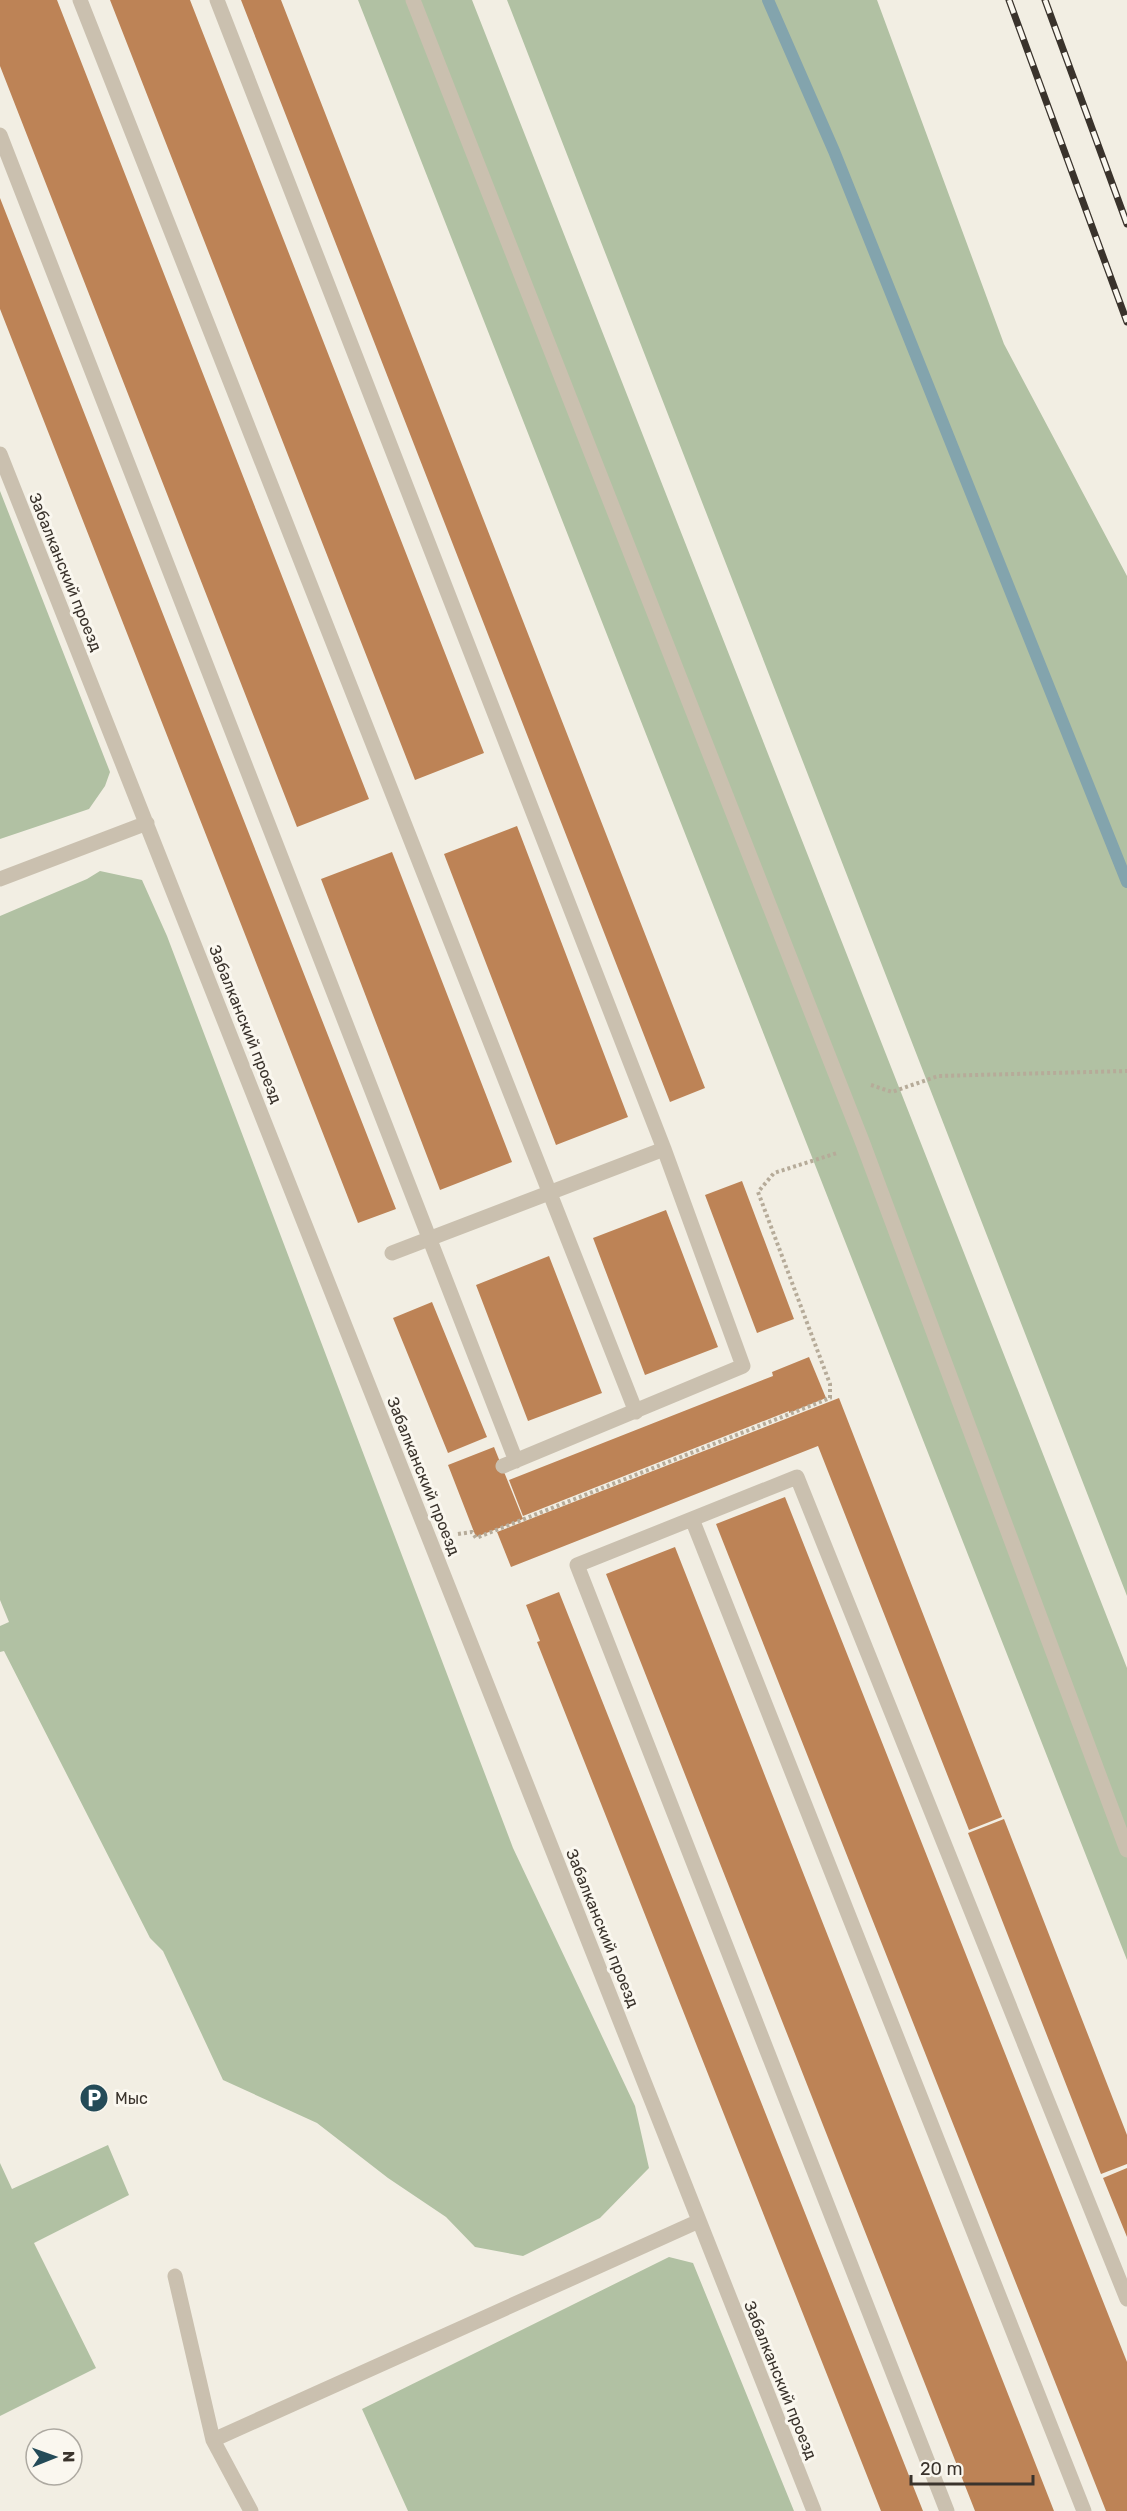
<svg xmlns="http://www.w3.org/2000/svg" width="1127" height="2511" font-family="Rubik,sans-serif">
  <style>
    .green { fill: #b1c1a3 }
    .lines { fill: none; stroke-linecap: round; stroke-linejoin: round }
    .stream { stroke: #83a4ad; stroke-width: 12 }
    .building { fill: #bd8356 }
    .path { stroke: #b6ab99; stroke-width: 4; stroke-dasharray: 3 3; stroke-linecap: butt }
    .minor { stroke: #cac0af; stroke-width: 15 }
    .rail-casing { stroke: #3a332c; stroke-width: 7 }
    .rail { stroke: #faf7ef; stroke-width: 4.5; stroke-dasharray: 14; stroke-linecap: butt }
    .labels { text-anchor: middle; stroke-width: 6; stroke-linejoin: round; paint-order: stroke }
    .street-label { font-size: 16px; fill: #3a332c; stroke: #faf7ef }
    .poi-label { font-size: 16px; fill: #3a332c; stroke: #faf7ef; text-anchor: start }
  </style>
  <rect width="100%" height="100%" fill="#f2eee3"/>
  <path class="green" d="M358,0H472L1127,1668V1960Z
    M507,0H877L1004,344L1127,576V1596Z
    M0,491L110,772L105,786L89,809L0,839Z
    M100,871L142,880L167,936L513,1848L635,2106L649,2168L600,2218L523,2256L475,2247L446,2217L388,2178L317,2123L223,2080L163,1951L150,1938L4,1651L0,1652V1626L9,1622L0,1600V916L87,879Z
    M108,2145L129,2195L34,2243L96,2368L0,2416V2163L12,2189Z
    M669,2257L693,2263L794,2511H408L362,2409Z"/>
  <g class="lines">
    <path class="stream" d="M768,0L834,151L1127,882"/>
  </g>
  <path class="building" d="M0,0H57L369,799L297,827L0,66Z
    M110,0H190L484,753L415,780Z
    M241,0H281L705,1088L670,1102Z
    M0,198L396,1209L358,1223L0,309Z
    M517,826L628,1117L556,1145L444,854Z
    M392,852L512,1162L440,1190L321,879Z
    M742,1181L794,1319L757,1333L705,1195Z
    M666,1210L718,1347L645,1375L593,1238Z
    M549,1256L602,1393L528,1421L476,1285Z
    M432,1302L487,1437L448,1453L393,1318Z
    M809,1357L826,1398L789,1413V1411L523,1516L509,1480L773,1376L772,1372Z
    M839,1398L1002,1817L969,1830L818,1446L511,1567L497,1532Z
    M494,1447L523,1519L476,1537L448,1465Z
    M785,1497L1127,2362V2511H1106L716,1524Z
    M675,1547L1054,2511H975L606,1574Z
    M559,1592L923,2511H881L537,1642L540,1641L526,1605Z
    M1004,1819L1127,2135V2164L1101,2174L968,1833Z
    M1127,2168V2237L1103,2178Z"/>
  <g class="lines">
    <path class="path" d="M871,1085L892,1092L938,1076L1127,1071
      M458,1534L472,1532L476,1538L830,1398V1384L758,1192L774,1173L837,1153"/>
    <path class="minor" d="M80,0L636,1412
      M217,0L664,1149L743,1366L503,1466
      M413,0L862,1141L1127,1850
      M0,135L516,1461
      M0,454L814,2511
      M0,879L147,823
      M392,1253L664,1149
      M692,1519L1084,2511
      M175,2276L213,2440L251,2511
      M213,2440L699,2221
      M947,2511L577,1565L797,1477L1127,2299"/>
    <g class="rail-casing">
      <path id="rail" d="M1009,0L1127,322
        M1045,0L1127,224"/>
    </g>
    <use href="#rail" class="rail"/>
  </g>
  <defs>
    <g id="parking-disc" transform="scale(1.5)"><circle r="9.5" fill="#244b58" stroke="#faf7ef"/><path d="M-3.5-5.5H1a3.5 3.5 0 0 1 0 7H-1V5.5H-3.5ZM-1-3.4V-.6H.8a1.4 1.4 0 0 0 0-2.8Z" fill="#fff"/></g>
  </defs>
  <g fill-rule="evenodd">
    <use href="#parking-disc" x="94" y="2098"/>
  </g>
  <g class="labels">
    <g class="street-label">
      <text transform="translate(66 572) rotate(68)" y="6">Забалканский проезд</text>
      <text transform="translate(246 1024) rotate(68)" y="6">Забалканский проезд</text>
      <text transform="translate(424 1476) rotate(68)" y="6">Забалканский проезд</text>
      <text transform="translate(603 1928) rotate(68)" y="6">Забалканский проезд</text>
      <text transform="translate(781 2380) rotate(68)" y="6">Забалканский проезд</text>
    </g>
    <g class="poi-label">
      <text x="115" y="2104">Мыс</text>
    </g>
  </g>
  <g transform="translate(54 2457) rotate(89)"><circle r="28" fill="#faf7ef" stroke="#ada9a1" stroke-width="1.5"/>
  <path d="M0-4.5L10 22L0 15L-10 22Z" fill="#244b58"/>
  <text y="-9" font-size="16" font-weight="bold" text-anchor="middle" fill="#3a332c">N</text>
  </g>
  <path d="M911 2475v9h122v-9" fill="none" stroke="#3a332c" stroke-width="3"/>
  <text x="920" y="2475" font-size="18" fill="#3a332c" stroke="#faf7ef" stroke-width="4.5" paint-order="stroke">20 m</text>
</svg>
